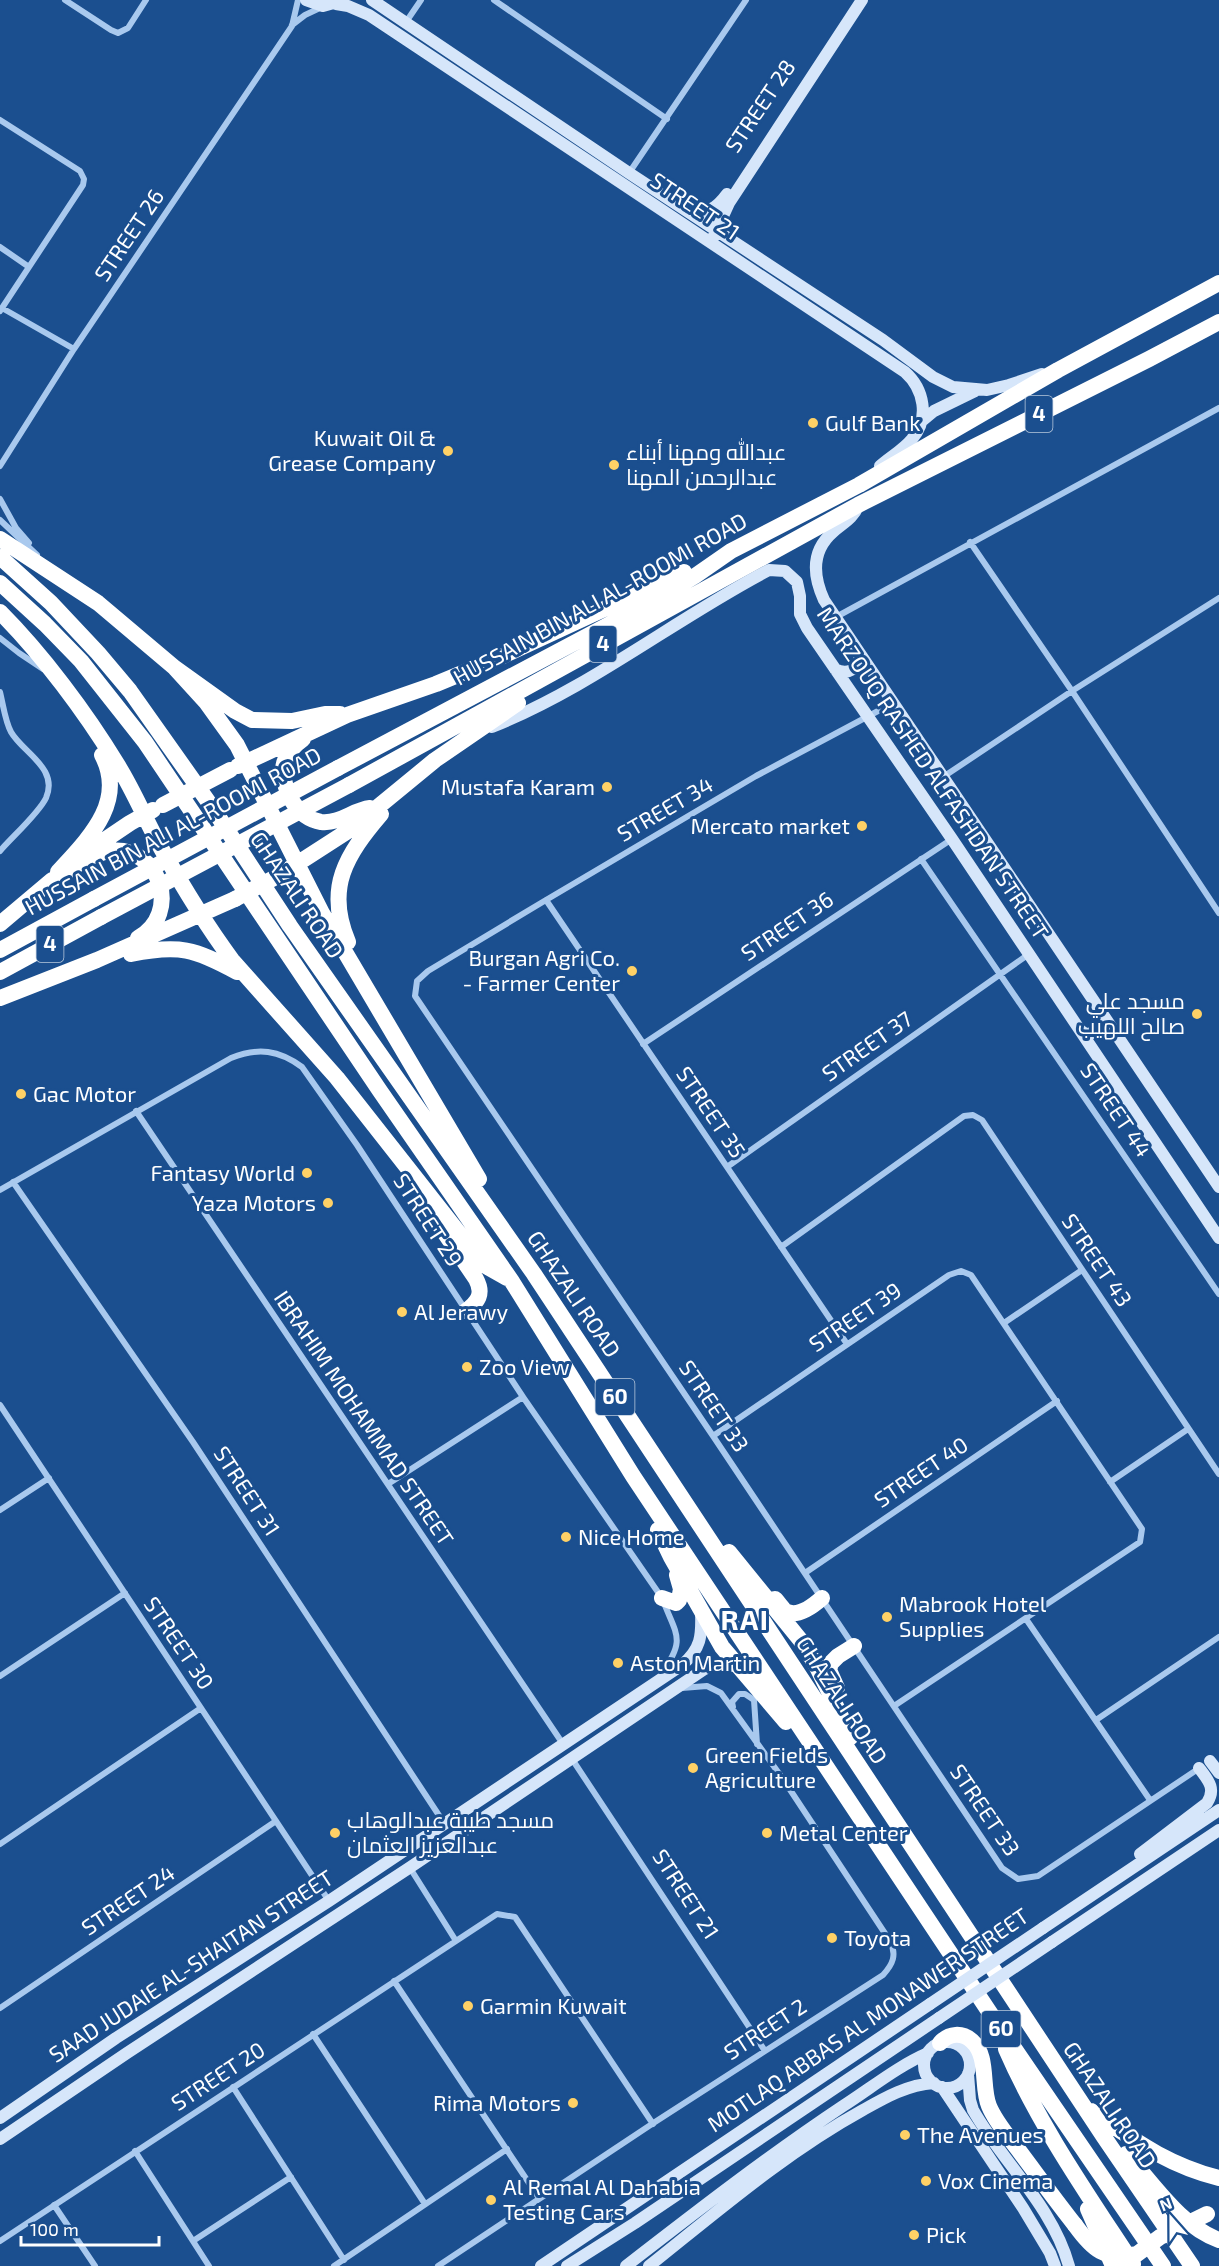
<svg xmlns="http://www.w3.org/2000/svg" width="1219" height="2266" font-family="'Exo 2',Cairo,sans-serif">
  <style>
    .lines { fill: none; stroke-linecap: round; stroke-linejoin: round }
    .street { stroke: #a9c9ee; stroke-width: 6 }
    .secondary { stroke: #d6e6fa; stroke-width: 12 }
    .highway { stroke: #fff; stroke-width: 16 }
    .secondary-bridge { stroke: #d6e6fa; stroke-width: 12 }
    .highway-bridge { stroke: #fff; stroke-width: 16 }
    .poi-dot { fill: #ffd166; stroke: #1b4f8f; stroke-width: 2 }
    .labels { text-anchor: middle; stroke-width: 6; stroke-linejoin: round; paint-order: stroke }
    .shield { fill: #1b4f8f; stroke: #bbcadd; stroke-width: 1.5 }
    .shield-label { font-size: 21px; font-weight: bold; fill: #fff }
    .street-label { font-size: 22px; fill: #fff; stroke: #1b4f8f }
    .poi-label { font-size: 22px; fill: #fff; stroke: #1b4f8f; text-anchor: start }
    .district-label { font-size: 28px; font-weight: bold; letter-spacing: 1.5px; fill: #fff; stroke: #1b4f8f }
  </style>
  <rect width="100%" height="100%" fill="#1b4f8f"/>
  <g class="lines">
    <path class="street" d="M65,0L111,30L118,33L128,28L146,0
      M494,0L667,119
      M406,22L421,0
      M292,25L305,15L322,7
      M0,120L80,171L84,179L83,185L0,311
      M629,173L746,0
      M0,247L29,267
      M2,308L74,349
      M0,466L74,349L292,26L298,0
      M0,499L16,528L29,543
      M0,520L37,555
      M970,542L1072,691L1219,913
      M836,617L1219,408
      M0,638L19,653L43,669
      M0,692C3,704 5,721 11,732C23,753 59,768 46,798C39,813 12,837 0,851
      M893,703L756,776L546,900L428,971L417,981L415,996L713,1436L1002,1868L1018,1879L1038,1876L1201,1767
      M943,777L1072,691L1219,598
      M921,859L1219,1294
      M546,900L847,1344
      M643,1044L952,839
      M136,1111L563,1744
      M727,1167L1029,954
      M13,1182L193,1442L444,1823
      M0,1190L231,1058C258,1047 279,1050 302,1067L357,1145L523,1397L662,1598C676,1635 687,1639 661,1674
      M781,1247L964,1116L973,1115L982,1120L1219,1474
      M1004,1323L1082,1270
      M0,1405L329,1901
      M713,1436L949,1275L961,1271L971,1275L1142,1529L1140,1542L894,1706
      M1110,1482L1188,1429
      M388,1484L523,1397
      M0,1510L49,1478
      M805,1573L1057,1401
      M1026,1619L1150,1800
      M0,1676L125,1593
      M733,1707L732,1702L739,1694H745L754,1700L757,1744
      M1096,1720L1219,1637
      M572,1759L765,2051
      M0,1844L201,1708
      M410,1868L456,1941
      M394,1981L539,2198
      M0,2008L276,1821
      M313,2034L425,2204
      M233,2087L344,2260
      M135,2151L209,2266
      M54,2205L95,2266
      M0,2241L497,1914L515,1917L653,2124
      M193,2241L291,2177
      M334,2266L507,2149
      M438,2266L655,2122L883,1975C893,1964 897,1955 890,1941L783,1779L721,1693L707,1686L682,1688"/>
    <path class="secondary" d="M306,0L323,6L341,1
      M372,0L629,173L883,340L933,377L953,387L987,390L1009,385L1042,374
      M336,4L348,6L369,15L905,372C924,389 930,418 912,439C903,450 890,457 880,466
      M689,211C707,214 716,209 727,194
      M713,238L729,203L862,0
      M922,421L934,411L975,391
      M858,506C853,519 843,523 833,532C811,551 813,576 824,600L1219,1187
      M835,669C848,676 859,669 860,654
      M492,727C590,688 675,619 769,570L785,571L797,582L800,596V614L807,628L952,839L1219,1238
      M1080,1030L1085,1034C1097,1034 1101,1028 1104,1016
      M1210,1761L1219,1773
      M1140,1854L1207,1803C1216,1789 1209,1781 1199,1768
      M1043,1928L1219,1810
      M1052,1942L1219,1830
      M924 2065a23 23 0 1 1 46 0a23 23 0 1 1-46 0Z
      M968,2074L970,2100L973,2110C1003,2163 1052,2205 1069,2266
      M942,2087L1023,2208L1050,2253L1055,2266
      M0,2118L116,2038L329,1901L682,1665C701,1649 702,1636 701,1612
      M0,2139L127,2053L409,1868L703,1670L713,1665L739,1666
      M541,2266L930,2004
      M567,2266L635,2223L939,2018
      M626,2266C697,2211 768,2156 843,2106C871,2088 898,2066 928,2053
      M649,2266C718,2211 785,2153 863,2110C886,2097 907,2085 934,2083"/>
    <path class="highway" d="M0,539L98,603L175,668L235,711L252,720L292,721L325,714H340
      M0,557L51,603L98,653L130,691L212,807L290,926L534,1274L1104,2137L1192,2266
      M0,583L45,624L81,661L145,742L380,1091L511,1280L633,1476L990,2013L1163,2266
      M0,612C42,654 86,713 117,764C134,791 146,821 161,848C183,887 206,925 232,960L337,1078L484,1265L507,1278
      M175,668L206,702L237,745L322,913L479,1179
      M303,739C278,757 279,776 292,801C299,812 308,820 321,822C340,824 353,810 370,808
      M238,766L347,715L436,684L494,660L684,572
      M338,768L657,599L695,576L731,551L859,485L1058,370L1219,283
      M349,785L858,505L1149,359L1219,322
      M84,854L130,823L153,810
      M289,869L351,829L435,760L518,703
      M58,872C88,839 127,802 102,755
      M46,886C65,874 87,854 110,851C160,845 182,914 138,938
      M0,924L52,880
      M348,942C325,888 346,855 381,814
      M0,950L94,899
      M131,954C179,944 195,949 237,972
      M0,972L101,917
      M0,998L97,960L235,899
      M438,1223L476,1279C484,1294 478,1302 466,1311
      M658,1530L671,1557L722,1647L786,1722
      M729,1552L802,1642L816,1665L851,1737
      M662,1598L676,1603L679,1600L681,1589L677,1575
      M775,1599C778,1602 782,1608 785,1611C797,1618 813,1606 822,1598
      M837,1688L829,1670L831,1663L838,1656L854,1646
      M940,2043C949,2033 962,2032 972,2041C989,2056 981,2087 989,2106C996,2123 1009,2137 1020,2152C1038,2176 1056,2201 1075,2225
      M1006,2049C1039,2125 1088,2195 1133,2264
      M1091,2111C1134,2140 1167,2165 1219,2178
      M1126,2154C1154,2184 1179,2225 1219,2240
      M1088,2209L1113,2266"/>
    <path class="secondary-bridge" d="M930,2004L1043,1928
      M939,2018L1052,1942"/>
    <path class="highway-bridge" d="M163,805L230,770
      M94,899L338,768
      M235,899L287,871
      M101,917L349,785
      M1075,2225C1093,2250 1104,2260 1137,2254
      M1121,2266L1160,2237L1207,2214"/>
  </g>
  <g class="poi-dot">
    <circle cx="813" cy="423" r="6"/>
    <circle cx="448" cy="451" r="6"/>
    <circle cx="614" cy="465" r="6"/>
    <circle cx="607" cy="787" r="6"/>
    <circle cx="862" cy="826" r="6"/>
    <circle cx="632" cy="971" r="6"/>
    <circle cx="1197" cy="1014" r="6"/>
    <circle cx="21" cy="1094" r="6"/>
    <circle cx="307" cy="1173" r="6"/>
    <circle cx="328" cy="1203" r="6"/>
    <circle cx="402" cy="1312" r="6"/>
    <circle cx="467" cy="1367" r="6"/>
    <circle cx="566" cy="1537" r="6"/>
    <circle cx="887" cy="1617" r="6"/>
    <circle cx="618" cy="1663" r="6"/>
    <circle cx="693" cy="1768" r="6"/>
    <circle cx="335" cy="1833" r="6"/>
    <circle cx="767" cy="1833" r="6"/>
    <circle cx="832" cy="1938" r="6"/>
    <circle cx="468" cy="2006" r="6"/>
    <circle cx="573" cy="2103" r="6"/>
    <circle cx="905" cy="2135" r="6"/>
    <circle cx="926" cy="2181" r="6"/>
    <circle cx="491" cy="2200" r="6"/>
    <circle cx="914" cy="2235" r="6"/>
  </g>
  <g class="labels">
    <g class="shield">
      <rect x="1025.5" y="396" width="27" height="36" rx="4.5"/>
      <rect x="589.5" y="626" width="27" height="36" rx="4.5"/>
      <rect x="36.5" y="926" width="27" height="36" rx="4.5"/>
      <rect x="595.5" y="1379" width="39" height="36" rx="4.5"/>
      <rect x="981.5" y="2011" width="39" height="36" rx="4.5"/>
    </g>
    <g class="shield-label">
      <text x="1039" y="421">4</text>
      <text x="603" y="651">4</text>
      <text x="50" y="951">4</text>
      <text x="615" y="1404">60</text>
      <text x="1001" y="2036">60</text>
    </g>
    <g class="street-label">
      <text transform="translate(760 106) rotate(-56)" y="8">STREET 28</text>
      <text transform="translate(695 206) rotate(34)" y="8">STREET 21</text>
      <text transform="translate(129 235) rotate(-56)" y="8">STREET 26</text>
      <text transform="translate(600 599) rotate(-29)" y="8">HUSSAIN BIN ALI AL-ROOMI ROAD</text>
      <text transform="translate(933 773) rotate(56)" y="8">MARZOUQ RASHED ALFASHDAN STREET</text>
      <text transform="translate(665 809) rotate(-30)" y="8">STREET 34</text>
      <text transform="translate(173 831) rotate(-28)" y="8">HUSSAIN BIN ALI AL-ROOMI ROAD</text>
      <text transform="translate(297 895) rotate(56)" y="8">GHAZALI ROAD</text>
      <text transform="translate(787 926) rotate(-34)" y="8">STREET 36</text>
      <text transform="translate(867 1046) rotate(-35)" y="8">STREET 37</text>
      <text transform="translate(1116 1110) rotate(56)" y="8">STREET 44</text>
      <text transform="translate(711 1112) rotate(56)" y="8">STREET 35</text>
      <text transform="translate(428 1220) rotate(57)" y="8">STREET 29</text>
      <text transform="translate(1097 1260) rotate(56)" y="8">STREET 43</text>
      <text transform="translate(574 1294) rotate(56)" y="8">GHAZALI ROAD</text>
      <text transform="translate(855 1317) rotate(-34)" y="8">STREET 39</text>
      <text transform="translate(714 1406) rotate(56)" y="8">STREET 33</text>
      <text transform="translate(364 1418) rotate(56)" y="8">IBRAHIM MOHAMMAD STREET</text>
      <text transform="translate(921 1472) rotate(-34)" y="8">STREET 40</text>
      <text transform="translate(247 1491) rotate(57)" y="8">STREET 31</text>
      <text transform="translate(179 1643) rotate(56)" y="8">STREET 30</text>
      <text transform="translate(842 1700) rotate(57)" y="8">GHAZALI ROAD</text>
      <text transform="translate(985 1810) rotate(56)" y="8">STREET 33</text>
      <text transform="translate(686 1894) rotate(57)" y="8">STREET 21</text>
      <text transform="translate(128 1900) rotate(-34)" y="8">STREET 24</text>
      <text transform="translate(191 1966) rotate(-33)" y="8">SAAD JUDAIE AL-SHAITAN STREET</text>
      <text transform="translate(868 2020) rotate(-34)" y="8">MOTLAQ ABBAS AL MONAWER STREET</text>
      <text transform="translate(765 2029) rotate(-33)" y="8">STREET 2</text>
      <text transform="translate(218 2076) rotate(-33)" y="8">STREET 20</text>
      <text transform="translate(1110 2105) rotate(56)" y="8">GHAZALI ROAD</text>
    </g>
    <g class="poi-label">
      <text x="825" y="431">Gulf Bank</text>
      <text x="436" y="446" text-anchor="end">Kuwait Oil &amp;<tspan x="436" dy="25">Grease Company</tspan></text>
      <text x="626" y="460">عبدالله ومهنا أبناء<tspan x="626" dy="25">عبدالرحمن المهنا</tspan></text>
      <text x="595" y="795" text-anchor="end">Mustafa Karam</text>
      <text x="850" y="834" text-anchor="end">Mercato market</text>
      <text x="620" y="966" text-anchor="end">Burgan Agri Co.<tspan x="620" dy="25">- Farmer Center</tspan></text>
      <text x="1185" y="1009" text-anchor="end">مسجد علي<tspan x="1185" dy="25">صالح اللهيب</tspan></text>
      <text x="33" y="1102">Gac Motor</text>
      <text x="295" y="1181" text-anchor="end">Fantasy World</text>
      <text x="316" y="1211" text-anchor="end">Yaza Motors</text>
      <text x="414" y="1320">Al Jerawy</text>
      <text x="479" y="1375">Zoo View</text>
      <text x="578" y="1545">Nice Home</text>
      <text x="899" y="1612">Mabrook Hotel<tspan x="899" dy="25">Supplies</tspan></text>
      <text x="630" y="1671">Aston Martin</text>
      <text x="705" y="1763">Green Fields<tspan x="705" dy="25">Agriculture</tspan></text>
      <text x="347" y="1828">مسجد طيبة عبدالوهاب<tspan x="347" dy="25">عبدالعزيز العثمان</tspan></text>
      <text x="779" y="1841">Metal Center</text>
      <text x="844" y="1946">Toyota</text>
      <text x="480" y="2014">Garmin Kuwait</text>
      <text x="561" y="2111" text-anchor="end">Rima Motors</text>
      <text x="917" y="2143">The Avenues</text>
      <text x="938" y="2189">Vox Cinema</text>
      <text x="503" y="2195">Al Remal Al Dahabia<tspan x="503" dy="25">Testing Cars</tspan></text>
      <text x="926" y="2243">Pick</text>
    </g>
    <g class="district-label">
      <text x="745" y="1630">RAI</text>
    </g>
  </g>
  <g transform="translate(1171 2218) rotate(339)" stroke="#1b4f8f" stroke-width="4.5" paint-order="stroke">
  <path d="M0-4.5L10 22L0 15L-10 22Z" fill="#ffffff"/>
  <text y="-9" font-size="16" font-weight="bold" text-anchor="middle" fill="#ffffff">N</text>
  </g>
  <path d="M21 2236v9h138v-9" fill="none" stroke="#ffffff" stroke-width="3"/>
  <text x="30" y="2236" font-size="18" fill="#ffffff" stroke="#1b4f8f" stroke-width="4.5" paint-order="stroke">100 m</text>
</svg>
